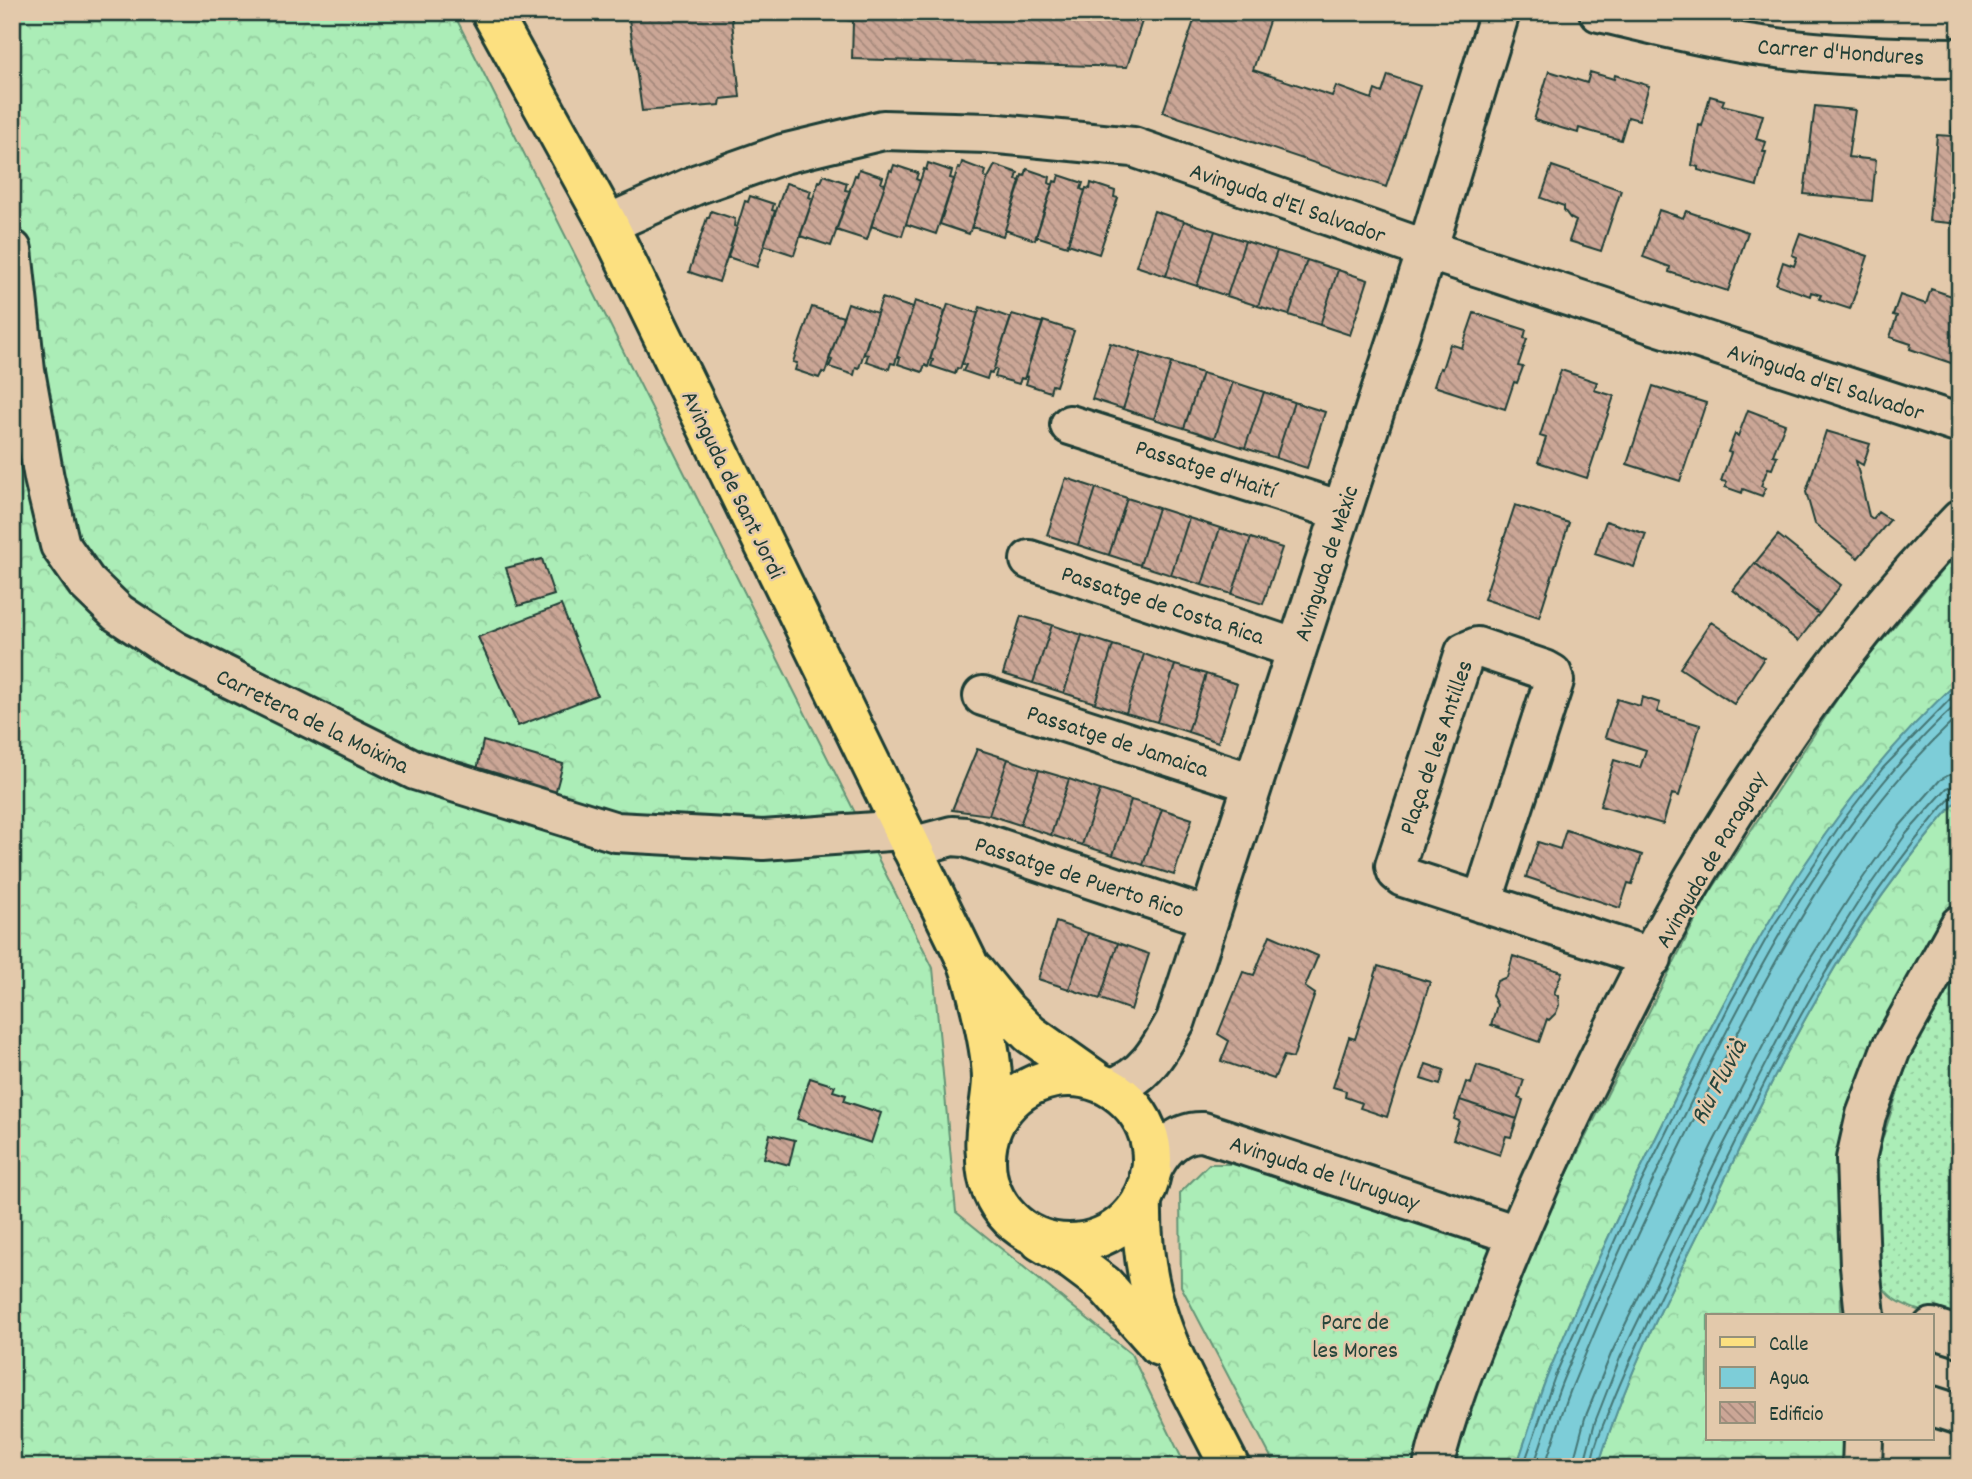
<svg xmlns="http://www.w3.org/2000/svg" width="1972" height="1479" font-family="Dekko,sans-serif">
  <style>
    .grass { fill: url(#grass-dots); stroke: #659576; stroke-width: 2 }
    .forest { fill: url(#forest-crowns); stroke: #659576; stroke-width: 2 }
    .water { fill: #7dcdd8; stroke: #579396; stroke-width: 2 }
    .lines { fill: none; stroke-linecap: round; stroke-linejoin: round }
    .shore { stroke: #457776; stroke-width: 2 }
    .building { fill: url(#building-back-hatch); stroke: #1f3d34; stroke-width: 2 }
    .minor-casing { stroke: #1f3d34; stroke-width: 44 }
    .major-casing { stroke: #1f3d34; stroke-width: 44 }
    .minor { stroke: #e3c9ab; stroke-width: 38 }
    .major { stroke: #fce080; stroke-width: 38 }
    .labels { text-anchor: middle; stroke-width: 5; stroke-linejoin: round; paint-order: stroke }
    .street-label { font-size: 24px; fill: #1f3d34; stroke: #e3c9ab }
    .park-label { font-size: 24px; fill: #26463b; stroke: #e3c9ab }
    .water-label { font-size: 26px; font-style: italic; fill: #24443c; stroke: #e3c9ab }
  </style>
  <defs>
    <pattern id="grass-dots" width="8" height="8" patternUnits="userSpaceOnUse" patternTransform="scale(1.75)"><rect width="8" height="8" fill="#abedb7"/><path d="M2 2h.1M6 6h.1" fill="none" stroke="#93cc9e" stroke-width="1.8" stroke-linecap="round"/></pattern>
    <pattern id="forest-crowns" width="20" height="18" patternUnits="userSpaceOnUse" patternTransform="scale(1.75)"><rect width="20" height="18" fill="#abedb7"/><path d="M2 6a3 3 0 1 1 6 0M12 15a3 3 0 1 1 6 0" fill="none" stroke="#93cc9e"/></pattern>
    <pattern id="building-back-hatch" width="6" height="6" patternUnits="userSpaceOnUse" patternTransform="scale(1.75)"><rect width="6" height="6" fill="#cba696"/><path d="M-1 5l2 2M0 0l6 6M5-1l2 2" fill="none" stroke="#a4887b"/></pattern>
  </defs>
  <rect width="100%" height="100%" fill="#e3c9ab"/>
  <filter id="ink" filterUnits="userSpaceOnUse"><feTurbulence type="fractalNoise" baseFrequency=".0143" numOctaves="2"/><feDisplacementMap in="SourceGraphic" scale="14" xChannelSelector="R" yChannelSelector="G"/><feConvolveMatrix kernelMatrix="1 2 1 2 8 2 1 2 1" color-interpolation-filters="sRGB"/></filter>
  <g filter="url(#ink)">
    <path class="grass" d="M1960,958V1323C1938,1315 1875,1305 1882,1274L1879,1273L1878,1156L1882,1140L1911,1052Z"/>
    <path class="forest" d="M12,12H453L933,968L956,1212L1131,1354L1186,1467H12Z
      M1960,549V680C1839,790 1757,933 1685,1079C1637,1175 1590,1272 1549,1372C1536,1403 1528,1435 1516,1467H1276L1181,1286L1180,1193L1209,1164H1254L1528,1251L1707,897L1853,675Z
      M1960,797V896L1939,921L1895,1003L1839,1177L1841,1316H1708V1439H1843L1844,1467H1598C1625,1378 1667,1297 1708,1214C1744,1139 1779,1063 1821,991C1860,922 1908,857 1960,797Z"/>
    <path class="water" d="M1960,680V797C1908,857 1860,922 1821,991C1779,1063 1744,1139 1708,1214C1667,1297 1625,1378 1598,1467H1516C1528,1435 1536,1403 1549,1372C1590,1272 1637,1175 1685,1079C1757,933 1838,790 1960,680Z"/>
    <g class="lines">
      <path class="shore" d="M1523,1467L1555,1376L1634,1197L1732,1000L1774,925L1844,819L1883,768L1960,689
        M1533,1467C1544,1437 1552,1406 1564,1377C1606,1278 1652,1180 1700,1084C1768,947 1845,806 1960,701
        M1544,1467C1555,1439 1562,1409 1574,1382C1615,1280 1663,1181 1712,1083C1776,955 1853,812 1960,715
        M1572,1467L1585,1418L1611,1354L1713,1143L1798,978L1851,895L1898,828L1940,780L1949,775L1960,774
        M1583,1467L1595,1422L1620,1358L1722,1148L1807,983L1859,901L1906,834L1947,788L1960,784
        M1591,1467C1593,1447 1603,1425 1611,1406C1628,1363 1648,1322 1668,1280C1750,1111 1827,938 1952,796L1960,793"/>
    </g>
    <path class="building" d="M628,12H731L740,97L721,99L720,105L642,111Z
      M847,12H1145L1127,67L852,59L853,21L846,20Z
      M1197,12H1272L1253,70L1332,96L1336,86L1372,99L1375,90L1382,93L1388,75L1420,86L1386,187L1163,112Z
      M1549,71L1587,83L1590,72L1614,79L1615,75L1649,86L1639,120L1628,117L1621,140L1579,128L1578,133L1534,120Z
      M1710,96L1724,100L1722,105L1763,115L1756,139L1766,142L1763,152H1766L1757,186L1698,170V167L1692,165L1699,125L1702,126Z
      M1815,106L1855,110L1848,157L1876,160L1872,201L1804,194Z
      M1954,116L1960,117V224L1929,221L1937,135L1951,136Z
      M962,162L986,171L984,177L988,178L969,234L940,224L958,168L960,169Z
      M928,163L952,171L950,178L954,179L936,234L906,224L924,169L926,170Z
      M894,165L918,173L916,179L920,181L902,236L871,226L890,170L892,171Z
      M995,165L1018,173L1016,180L1021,181L1003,236L972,227L988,178Z
      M1552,166L1621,190L1601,251L1569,241L1576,221L1570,218L1564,210V206L1541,198Z
      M859,169L883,177L881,183L885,184L867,240L836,230L855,175L857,176Z
      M1027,169L1050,177L1049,183L1053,185L1035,240L1005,230L1022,175L1025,176Z
      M824,175L847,183L845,190L850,191L831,246L800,236L819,181L821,182Z
      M1059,175L1083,183L1081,189L1085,191L1067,246L1036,236L1054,181L1057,182Z
      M786,183L811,191L809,197L813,199L794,255L764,245Z
      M1091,183L1115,191L1114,197L1118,198L1099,254L1068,244L1086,188L1090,189Z
      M750,196L774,204L772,210L775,211L757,267L728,257L745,201L748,202Z
      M1659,210L1683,218L1686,211L1748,232L1728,291L1669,272L1670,267L1643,257Z
      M711,211L735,219L734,226L737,227L719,282L689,272L707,218H709Z
      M1154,211L1184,221L1166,276L1136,266Z
      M1184,221L1215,231L1197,286L1166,276Z
      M1215,231L1245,241L1227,296L1197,286Z
      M1800,233L1868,256L1850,309L1819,299L1821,295L1811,292L1810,296L1776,284L1783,262L1794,266L1797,257L1792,255Z
      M1245,241L1277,251L1258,306L1227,296Z
      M1277,251L1307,260L1289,315L1258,306Z
      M1307,260L1338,270L1320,325L1289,315Z
      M1338,270L1368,280L1350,335L1320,325Z
      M1931,289L1958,298L1960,292V366L1910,349L1911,344L1890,337L1897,316L1893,315L1900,295L1926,304Z
      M882,298L913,308L897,356L895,364L891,363L889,369L866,361L868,355L864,354Z
      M915,301L945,311L928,367L925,365L922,372L898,364L900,358L897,356Z
      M848,303L877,313L859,368L856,367L854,375L829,367L832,360L829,359Z
      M948,304L978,313L960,369L957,368L955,374L931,366L933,360L930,359Z
      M812,307L843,317L825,373L822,372L819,378L795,370L797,363L793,362Z
      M980,307L1011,318L994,368L992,373L989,372L987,379L963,371L966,365L962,364Z
      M1474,313L1526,330L1524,338L1527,339L1518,366L1523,367L1517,383L1514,382L1505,409L1434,386L1440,368L1442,369L1450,344L1462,348Z
      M1012,314L1043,323L1024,379L1021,378L1019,384L995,377L997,370L994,368Z
      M1043,321L1074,331L1056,386L1052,385L1050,392L1026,384L1028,377L1025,376Z
      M1110,343L1141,353L1123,409L1092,399Z
      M1141,353L1171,363L1154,419L1123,409Z
      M1171,363L1202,373L1184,428L1154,419Z
      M1561,370L1597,382L1594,390L1614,396L1587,478L1538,462L1546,438L1540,436Z
      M1202,373L1233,382L1215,438L1184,428Z
      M1233,382L1264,392L1245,448L1215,438Z
      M1653,386L1706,403L1680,481L1627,464Z
      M1264,392L1294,402L1276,458L1245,448Z
      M1294,402L1325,412L1307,468L1276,458Z
      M1748,410L1785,424L1773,455L1777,456L1772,469L1768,468L1761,486L1766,488L1762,496L1743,489L1742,493L1725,487L1727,482L1721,481L1731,453L1728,452L1735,434L1738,436Z
      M1826,431L1870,444L1863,465L1856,461L1869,516L1873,519L1878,512L1890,520L1858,558L1815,524L1806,492Z
      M1066,478L1096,488L1078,545L1047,535Z
      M1096,488L1127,498L1109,555L1078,545Z
      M1127,498L1158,508L1140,565L1109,555Z
      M1515,505L1569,523L1539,617L1484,599Z
      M1158,508L1189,518L1171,575L1140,565Z
      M1189,518L1220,528L1202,585L1171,575Z
      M1606,521L1646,534L1634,567L1595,554Z
      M1220,528L1251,538L1232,594L1202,585Z
      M1778,535L1841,585L1819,614L1755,563Z
      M1251,538L1282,548L1263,604L1232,594Z
      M542,559L554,595L518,606L506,568Z
      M1755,563L1819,614L1798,641L1733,590Z
      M561,605L597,695L518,726L478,637Z
      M1021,616L1052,625L1033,683L1003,674Z
      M1711,622L1764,658L1734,704L1680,668Z
      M1052,625L1082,635L1064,693L1033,683Z
      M1082,635L1113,645L1095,703L1064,693Z
      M1113,645L1144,654L1126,713L1095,703Z
      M1144,654L1175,665L1157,722L1126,713Z
      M1175,665L1206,674L1188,732L1157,722Z
      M1206,674L1237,684L1218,742L1188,732Z
      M1642,697L1660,703L1657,712L1700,725L1679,796L1672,794L1663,824L1600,806L1614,760L1640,768L1646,750L1605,737L1617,699L1640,706Z
      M483,741L563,764L555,794L477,770Z
      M977,749L1008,759L989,815L952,810Z
      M1008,759L1039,770L1020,825L989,815Z
      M1039,770L1069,779L1051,835L1020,825Z
      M1069,779L1100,790L1082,845L1051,835Z
      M1100,790L1131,800L1113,855L1082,845Z
      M1131,800L1162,809L1143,865L1113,855Z
      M1162,809L1192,819L1174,875L1143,865Z
      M1566,830L1642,855L1632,884L1628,883L1620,908L1526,877L1538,842L1560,849Z
      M1056,922L1088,933L1069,989L1038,979Z
      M1088,933L1118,943L1100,999L1069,989Z
      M1270,935L1318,956L1305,987L1315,994L1293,1058L1284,1056L1274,1079L1221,1061L1229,1041L1218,1034L1243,972L1254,975Z
      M1118,943L1149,954L1131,1010L1100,999Z
      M1513,956L1562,972L1554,994L1558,996L1559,1005L1556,1013L1549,1020L1547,1019L1539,1042L1491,1025L1497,1005L1492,995L1497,981L1507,977Z
      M1378,966L1430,982L1387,1117L1360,1108L1362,1103L1345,1097L1346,1091L1333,1087L1349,1037L1355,1039Z
      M1426,1064L1444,1070L1440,1085L1421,1079Z
      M1477,1065L1524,1080L1518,1098L1523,1100L1517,1119L1460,1100L1466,1082L1471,1084Z
      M810,1078L835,1086L833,1091L846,1095L844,1101L881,1113L871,1143L797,1119Z
      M1460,1100L1517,1119L1511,1137L1506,1136L1500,1155L1453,1139L1459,1121L1454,1119Z
      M770,1134L795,1140L789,1165L764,1158Z"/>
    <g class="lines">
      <g class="minor-casing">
        <path id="minor" d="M1599,12C1646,22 1693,35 1741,43C1810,54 1889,58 1960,58
          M608,224L698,184L783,154L883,130L988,133L1133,147L1427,250L1960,424
          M12,250L25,371L44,478L60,545L86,582L118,613L175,651L415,770L616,832L763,840L903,830
          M1070,425L1342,511
          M1030,560L1297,649
          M983,696L1253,783
          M911,847L952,836L965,837L1209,918
          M1482,903L1554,681L1552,674L1545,670L1477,647L1465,652L1395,866L1397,872L1403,877L1652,958
          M1111,1088C1145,1078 1160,1049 1176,1020L1427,250L1500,12
          M1150,1174C1160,1151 1176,1131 1203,1132L1517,1235
          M1865,1316L1860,1266L1856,1159L1866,1115L1891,1049L1960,925
          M1932,1328L1960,1337
          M1932,1406L1960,1415
          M1433,1467C1445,1416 1465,1365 1485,1316C1514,1241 1546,1167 1581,1095C1617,1022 1654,946 1695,876C1771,748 1856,627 1960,520
          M1862,1467L1863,1439"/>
      </g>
      <g class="major-casing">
        <path id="major" d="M491,12L608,224L967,961C977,987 992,1052 992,1080C991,1106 983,1130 986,1156
          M974,971L1004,1008L1030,1034L1095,1080
          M986 1160a83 83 0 1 1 166 0a83 83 0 1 1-166 0Z
          M1142,1199C1139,1312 1182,1371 1230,1467
          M1040,1241L1073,1261L1105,1285L1159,1346"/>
      </g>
      <use href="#minor" class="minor"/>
      <use href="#major" class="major"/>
    </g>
  </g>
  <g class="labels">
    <g class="street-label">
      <text transform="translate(1841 51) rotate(4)" y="8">Carrer d'Hondures</text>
      <text transform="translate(1288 202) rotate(19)" y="8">Avinguda d'El Salvador</text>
      <text transform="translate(1826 381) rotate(18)" y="8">Avinguda d'El Salvador</text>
      <text transform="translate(1206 468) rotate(18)" y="8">Passatge d'Haití</text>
      <text transform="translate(734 484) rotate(64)" y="8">Avinguda de Sant Jordi</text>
      <text transform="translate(1325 563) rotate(-72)" y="8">Avinguda de Mèxic</text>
      <text transform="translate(1163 604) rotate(18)" y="8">Passatge de Costa Rica</text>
      <text transform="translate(313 720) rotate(26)" y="8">Carretera de la Moixina</text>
      <text transform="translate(1118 740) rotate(18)" y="8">Passatge de Jamaica</text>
      <text transform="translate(1435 747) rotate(-71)" y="8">Plaça de les Antilles</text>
      <text transform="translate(1710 859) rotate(-60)" y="8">Avinguda de Paraguay</text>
      <text transform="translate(1080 876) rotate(18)" y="8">Passatge de Puerto Rico</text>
      <text transform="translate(1325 1172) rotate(18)" y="8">Avinguda de l'Uruguay</text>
    </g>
    <g class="park-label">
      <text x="1355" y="1329">Parc de<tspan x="1355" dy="28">les Mores</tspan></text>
    </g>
    <g class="water-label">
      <text transform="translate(1717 1081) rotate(-62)" y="9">Riu Fluvià</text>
    </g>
  </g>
  <rect width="1972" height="1479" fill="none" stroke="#e3c9ab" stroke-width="42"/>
  <rect x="21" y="21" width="1930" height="1437" fill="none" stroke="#1f3d34" stroke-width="2.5" filter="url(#ink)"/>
  <rect x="1706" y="1314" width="228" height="126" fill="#e3c9ab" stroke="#95917b" stroke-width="2"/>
  <rect x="1720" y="1337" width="35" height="10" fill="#fce080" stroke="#95917b" stroke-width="2"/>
  <text x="1769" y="1350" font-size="21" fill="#1f3d34">Calle</text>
  <rect x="1720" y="1367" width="35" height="21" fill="#7dcdd8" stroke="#95917b" stroke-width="2"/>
  <text x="1769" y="1384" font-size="21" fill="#1f3d34">Agua</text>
  <rect x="1720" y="1402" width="35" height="21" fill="url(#building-back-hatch)" stroke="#95917b" stroke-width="2"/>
  <text x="1769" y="1420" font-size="21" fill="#1f3d34">Edificio</text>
</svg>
